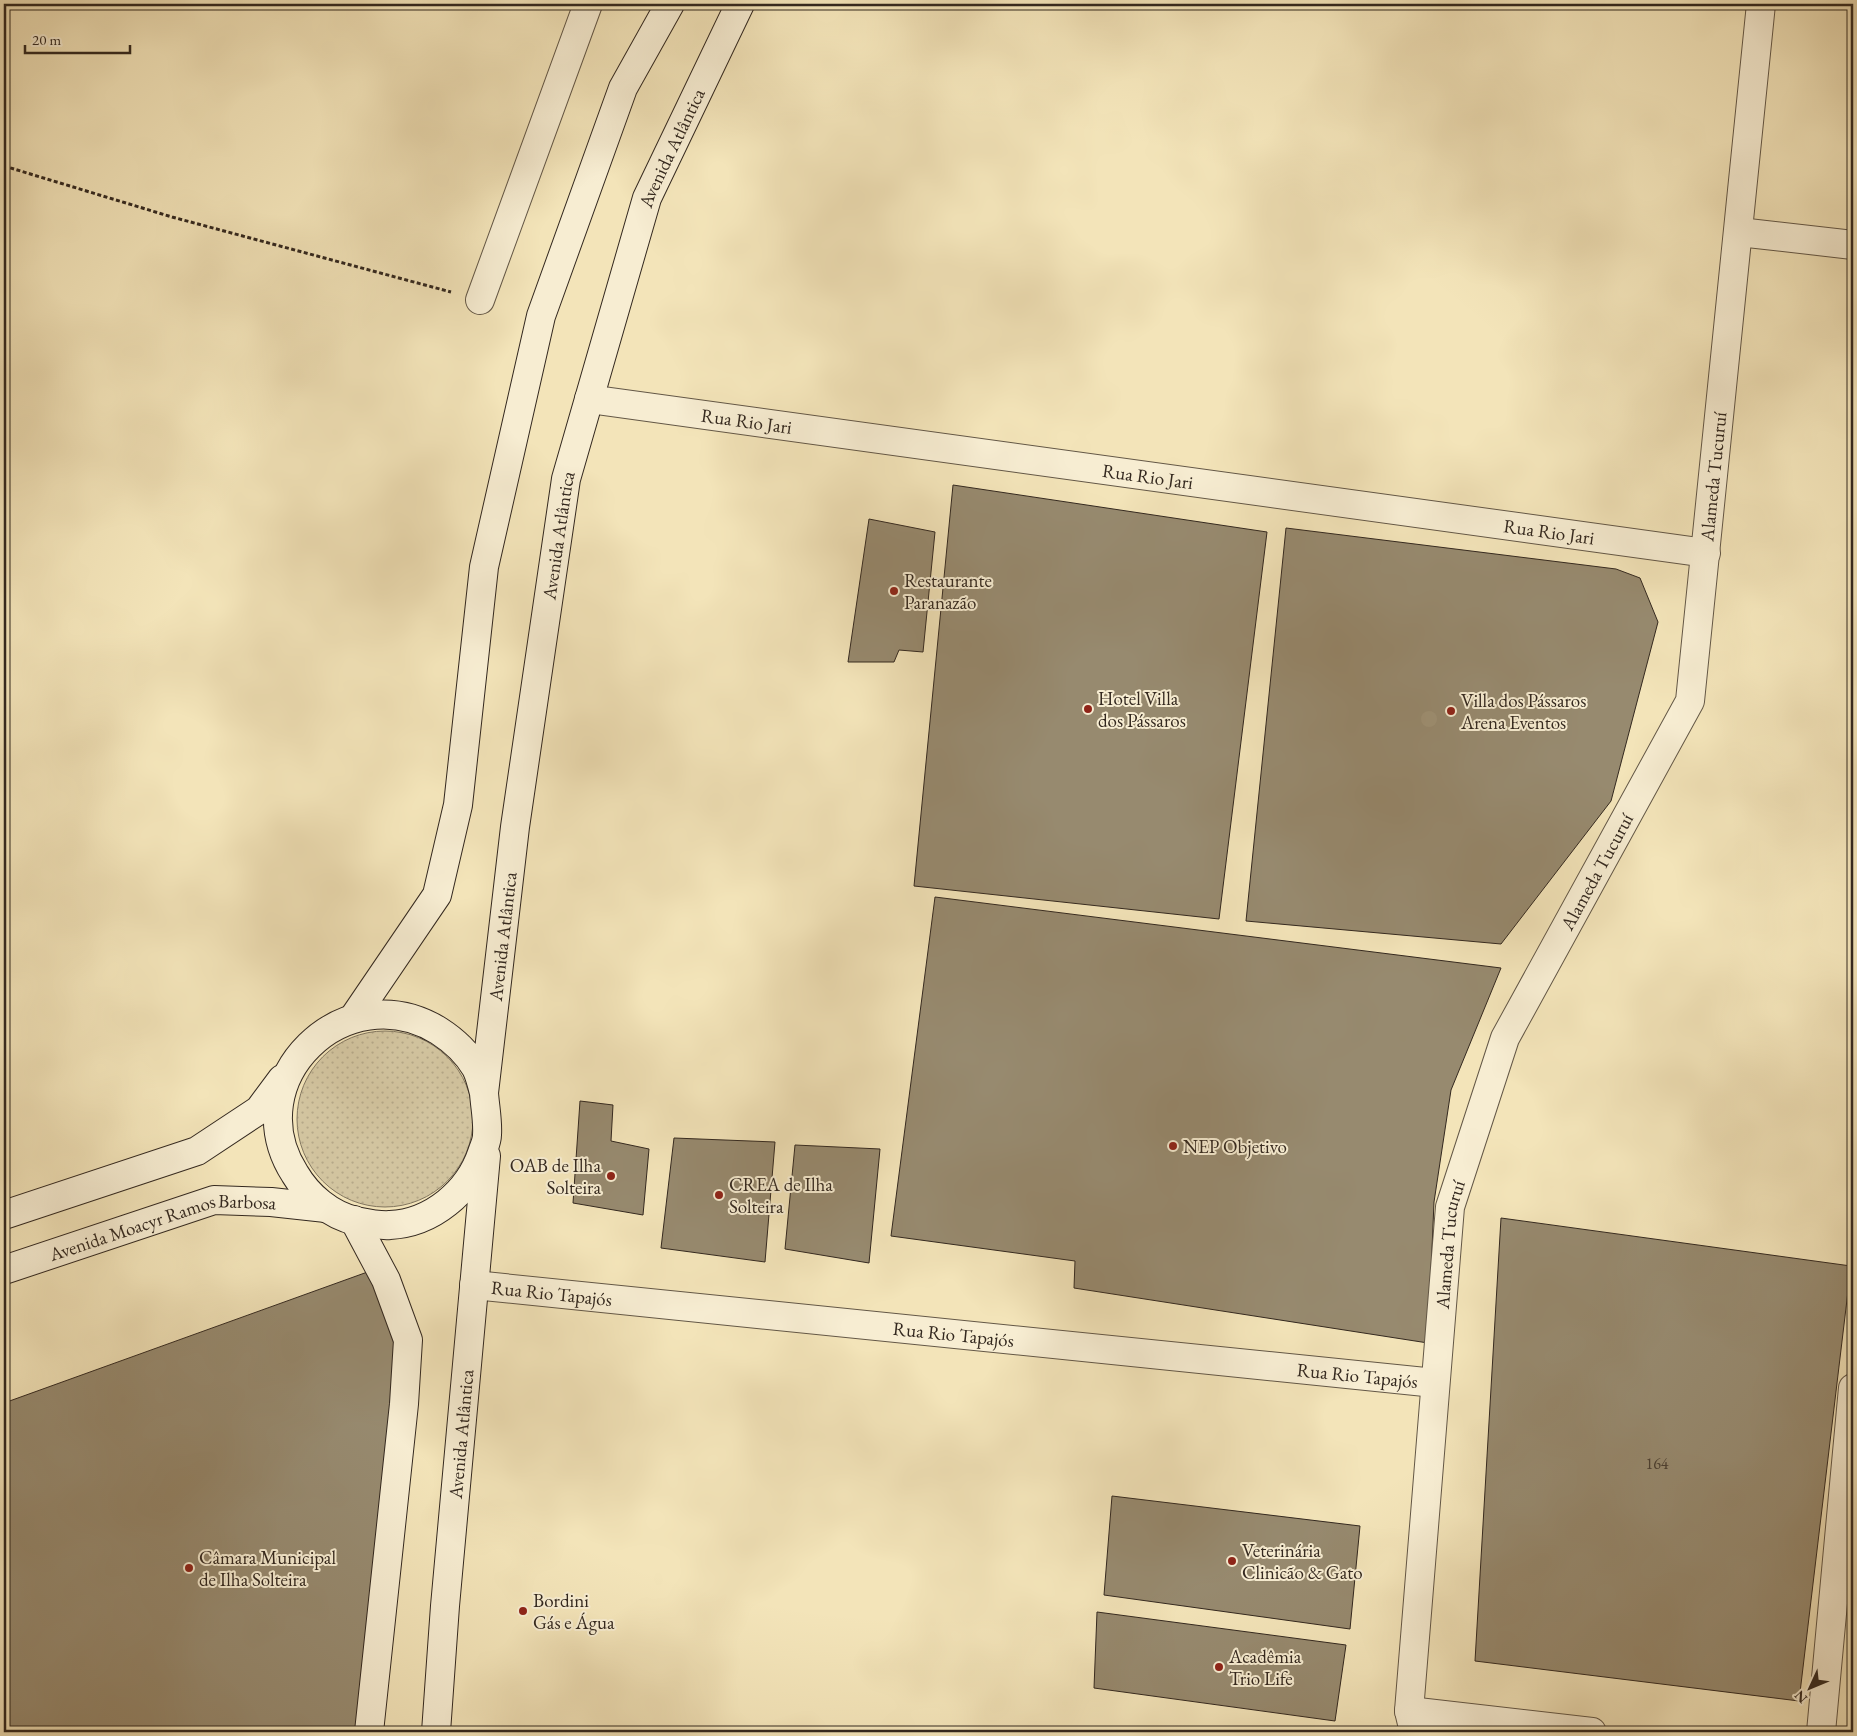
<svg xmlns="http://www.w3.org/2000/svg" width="1857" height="1736" font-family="'EB Garamond',serif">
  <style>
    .grass { fill: url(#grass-dots); stroke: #82765f }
    .building { fill: #978a6f; stroke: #33281f }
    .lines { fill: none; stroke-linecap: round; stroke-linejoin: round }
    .minor-casing { stroke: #635746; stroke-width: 30 }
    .secondary-casing { stroke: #33281f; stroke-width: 30 }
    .path { stroke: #33281f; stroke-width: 3; stroke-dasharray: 4 2.5; stroke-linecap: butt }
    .minor { stroke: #f7edd2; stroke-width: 28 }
    .secondary { stroke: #f7edd2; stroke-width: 28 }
    .tree { fill: #9f9276 }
    .poi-dot { fill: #8f2418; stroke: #f7edd2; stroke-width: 2 }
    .labels { text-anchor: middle; stroke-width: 4; stroke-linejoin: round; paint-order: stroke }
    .number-label { font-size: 16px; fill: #4c4033 }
    .street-label { font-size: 19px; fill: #33281f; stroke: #f7edd2 }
    .poi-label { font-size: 19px; fill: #33281f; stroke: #f7edd2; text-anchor: start }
  </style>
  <defs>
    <pattern id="grass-dots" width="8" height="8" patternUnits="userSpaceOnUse" patternTransform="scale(1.25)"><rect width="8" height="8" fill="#d2c49f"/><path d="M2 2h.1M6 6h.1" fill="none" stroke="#b5a888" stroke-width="1.8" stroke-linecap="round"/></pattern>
  </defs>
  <rect width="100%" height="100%" fill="#f3e4b9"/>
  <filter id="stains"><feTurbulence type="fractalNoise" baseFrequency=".004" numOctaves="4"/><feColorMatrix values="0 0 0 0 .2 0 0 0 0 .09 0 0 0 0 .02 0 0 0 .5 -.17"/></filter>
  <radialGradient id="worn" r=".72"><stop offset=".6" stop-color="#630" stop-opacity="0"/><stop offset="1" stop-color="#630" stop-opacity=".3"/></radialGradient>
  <path class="grass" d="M297 1119a88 88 0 1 1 176 0a88 88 0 1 1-176 0Z"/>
  <path class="building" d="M953,485L1267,532L1219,919L914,886Z
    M869,519L935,532L923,652L899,650L894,662H848Z
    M1286,528L1616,569L1640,578L1658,622L1611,801L1501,944L1246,921Z
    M935,897L1501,968L1451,1090L1434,1202L1428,1343L1074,1288L1075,1261L891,1236Z
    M580,1101L613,1105L611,1141L649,1149L643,1215L573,1203Z
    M674,1138L775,1142L765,1262L661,1248Z
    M795,1145L880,1149L869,1263L785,1249Z
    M1501,1218L1851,1266L1799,1701L1475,1661Z
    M373,1270L399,1341L356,1732H4V1403Z
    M1112,1496L1360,1526L1350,1629L1104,1595Z
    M1097,1612L1346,1645L1335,1721L1094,1688Z"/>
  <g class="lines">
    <g class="minor-casing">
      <g id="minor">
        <path d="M1739,232L1853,245"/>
        <path d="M480,300L588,4"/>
        <path id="s1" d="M589,399L1706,553"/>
        <path id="s2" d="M474,1285L1435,1383"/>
        <path d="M1409,1711L1592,1732"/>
        <path id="s3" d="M1414,1732L1409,1711L1450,1207L1505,1038L1690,701L1761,4"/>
        <path d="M1821,1732L1853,1388"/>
      </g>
    </g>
    <g class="secondary-casing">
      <g id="secondary">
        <path d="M354,1017L437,895L458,805L484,567L541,316L623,88L670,4"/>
        <path id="s4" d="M484,1093C482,1085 480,1076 476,1068C467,1053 453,1040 439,1031C345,973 235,1080 295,1174C308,1196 330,1215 356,1221C366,1223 380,1226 390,1225C432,1223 469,1192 482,1153C484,1147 487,1141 487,1135C488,1121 485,1107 484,1093L515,827L566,479L647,198L740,4"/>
        <path d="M4,1215L197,1151L259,1110L282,1079"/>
        <path d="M354,1220L386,1280L408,1340L404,1404L369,1732"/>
        <path id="s5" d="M4,1270L214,1200L271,1202L326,1208"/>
        <path id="s6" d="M436,1732L445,1606L486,1156"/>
      </g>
    </g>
    <path class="path" d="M4,166L172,217L451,292"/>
    <use href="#minor" class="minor"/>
    <use href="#secondary" class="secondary"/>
  </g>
  <circle class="tree" cx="1429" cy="719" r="8"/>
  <g class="poi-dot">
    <circle cx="894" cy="591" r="5"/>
    <circle cx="1088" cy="709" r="5"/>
    <circle cx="1451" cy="711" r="5"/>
    <circle cx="1173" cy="1146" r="5"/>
    <circle cx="611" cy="1176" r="5"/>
    <circle cx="719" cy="1195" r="5"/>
    <circle cx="1232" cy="1561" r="5"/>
    <circle cx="189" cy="1568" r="5"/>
    <circle cx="523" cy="1611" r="5"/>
    <circle cx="1219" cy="1667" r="5"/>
  </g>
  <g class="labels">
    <g class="number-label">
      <text x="1657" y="1469">164</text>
    </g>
    <g class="street-label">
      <text dy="7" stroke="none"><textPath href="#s4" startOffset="1626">Avenida Atlântica</textPath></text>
      <text dy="7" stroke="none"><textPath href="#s1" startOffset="159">Rua Rio Jari</textPath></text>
      <text dy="7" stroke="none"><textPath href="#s1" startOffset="564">Rua Rio Jari</textPath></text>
      <text dy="7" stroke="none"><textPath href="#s3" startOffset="1315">Alameda Tucuruí</textPath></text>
      <text dy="7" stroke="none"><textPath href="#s1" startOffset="969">Rua Rio Jari</textPath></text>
      <text dy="7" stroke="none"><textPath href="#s4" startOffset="1221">Avenida Atlântica</textPath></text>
      <text dy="7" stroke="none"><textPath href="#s3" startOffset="895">Alameda Tucuruí</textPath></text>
      <text dy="7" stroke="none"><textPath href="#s4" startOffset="816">Avenida Atlântica</textPath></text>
      <text dy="7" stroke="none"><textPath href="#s5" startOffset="166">Avenida Moacyr Ramos Barbosa</textPath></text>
      <text dy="7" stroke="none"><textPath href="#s3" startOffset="490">Alameda Tucuruí</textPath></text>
      <text dy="7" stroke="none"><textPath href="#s2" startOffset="78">Rua Rio Tapajós</textPath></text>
      <text dy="7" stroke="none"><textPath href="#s2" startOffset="482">Rua Rio Tapajós</textPath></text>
      <text dy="7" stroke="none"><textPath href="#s2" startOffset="888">Rua Rio Tapajós</textPath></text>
      <text dy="7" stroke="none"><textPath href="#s6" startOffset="299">Avenida Atlântica</textPath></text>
    </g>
    <g class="poi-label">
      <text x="904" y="587">Restaurante<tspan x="904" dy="22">Paranazão</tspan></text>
      <text x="1098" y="705">Hotel Villa<tspan x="1098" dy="22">dos Pássaros</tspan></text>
      <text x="1461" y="707">Villa dos Pássaros<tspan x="1461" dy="22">Arena Eventos</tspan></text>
      <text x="1183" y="1153">NEP Objetivo</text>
      <text x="601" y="1172" text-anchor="end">OAB de Ilha<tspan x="601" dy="22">Solteira</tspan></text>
      <text x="729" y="1191">CREA de Ilha<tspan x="729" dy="22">Solteira</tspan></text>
      <text x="1242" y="1557">Veterinária<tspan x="1242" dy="22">Clinicão &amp; Gato</tspan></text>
      <text x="199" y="1564">Câmara Municipal<tspan x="199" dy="22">de Ilha Solteira</tspan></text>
      <text x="533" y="1607">Bordini<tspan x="533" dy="22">Gás e Água</tspan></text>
      <text x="1229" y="1663">Acadêmia<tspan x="1229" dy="22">Trio Life</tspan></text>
    </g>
  </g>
  <rect width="1857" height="1736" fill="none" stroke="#f3e4b9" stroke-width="20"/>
  <rect x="5" y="5" width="1847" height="1726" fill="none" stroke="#33281f" stroke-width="2.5"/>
  <rect x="10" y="10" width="1837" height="1716" fill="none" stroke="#33281f"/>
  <g transform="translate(1810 1688) rotate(226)" stroke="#f7edd2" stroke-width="4" paint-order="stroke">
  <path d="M0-4L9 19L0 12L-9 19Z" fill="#33281f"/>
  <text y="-8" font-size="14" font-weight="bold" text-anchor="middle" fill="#33281f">N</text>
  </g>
  <path d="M25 45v8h105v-8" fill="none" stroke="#33281f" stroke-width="2.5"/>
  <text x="32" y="45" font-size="15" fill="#33281f" stroke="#f7edd2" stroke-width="4" paint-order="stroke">20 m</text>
  <rect width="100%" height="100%" filter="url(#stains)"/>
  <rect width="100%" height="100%" fill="url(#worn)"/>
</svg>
